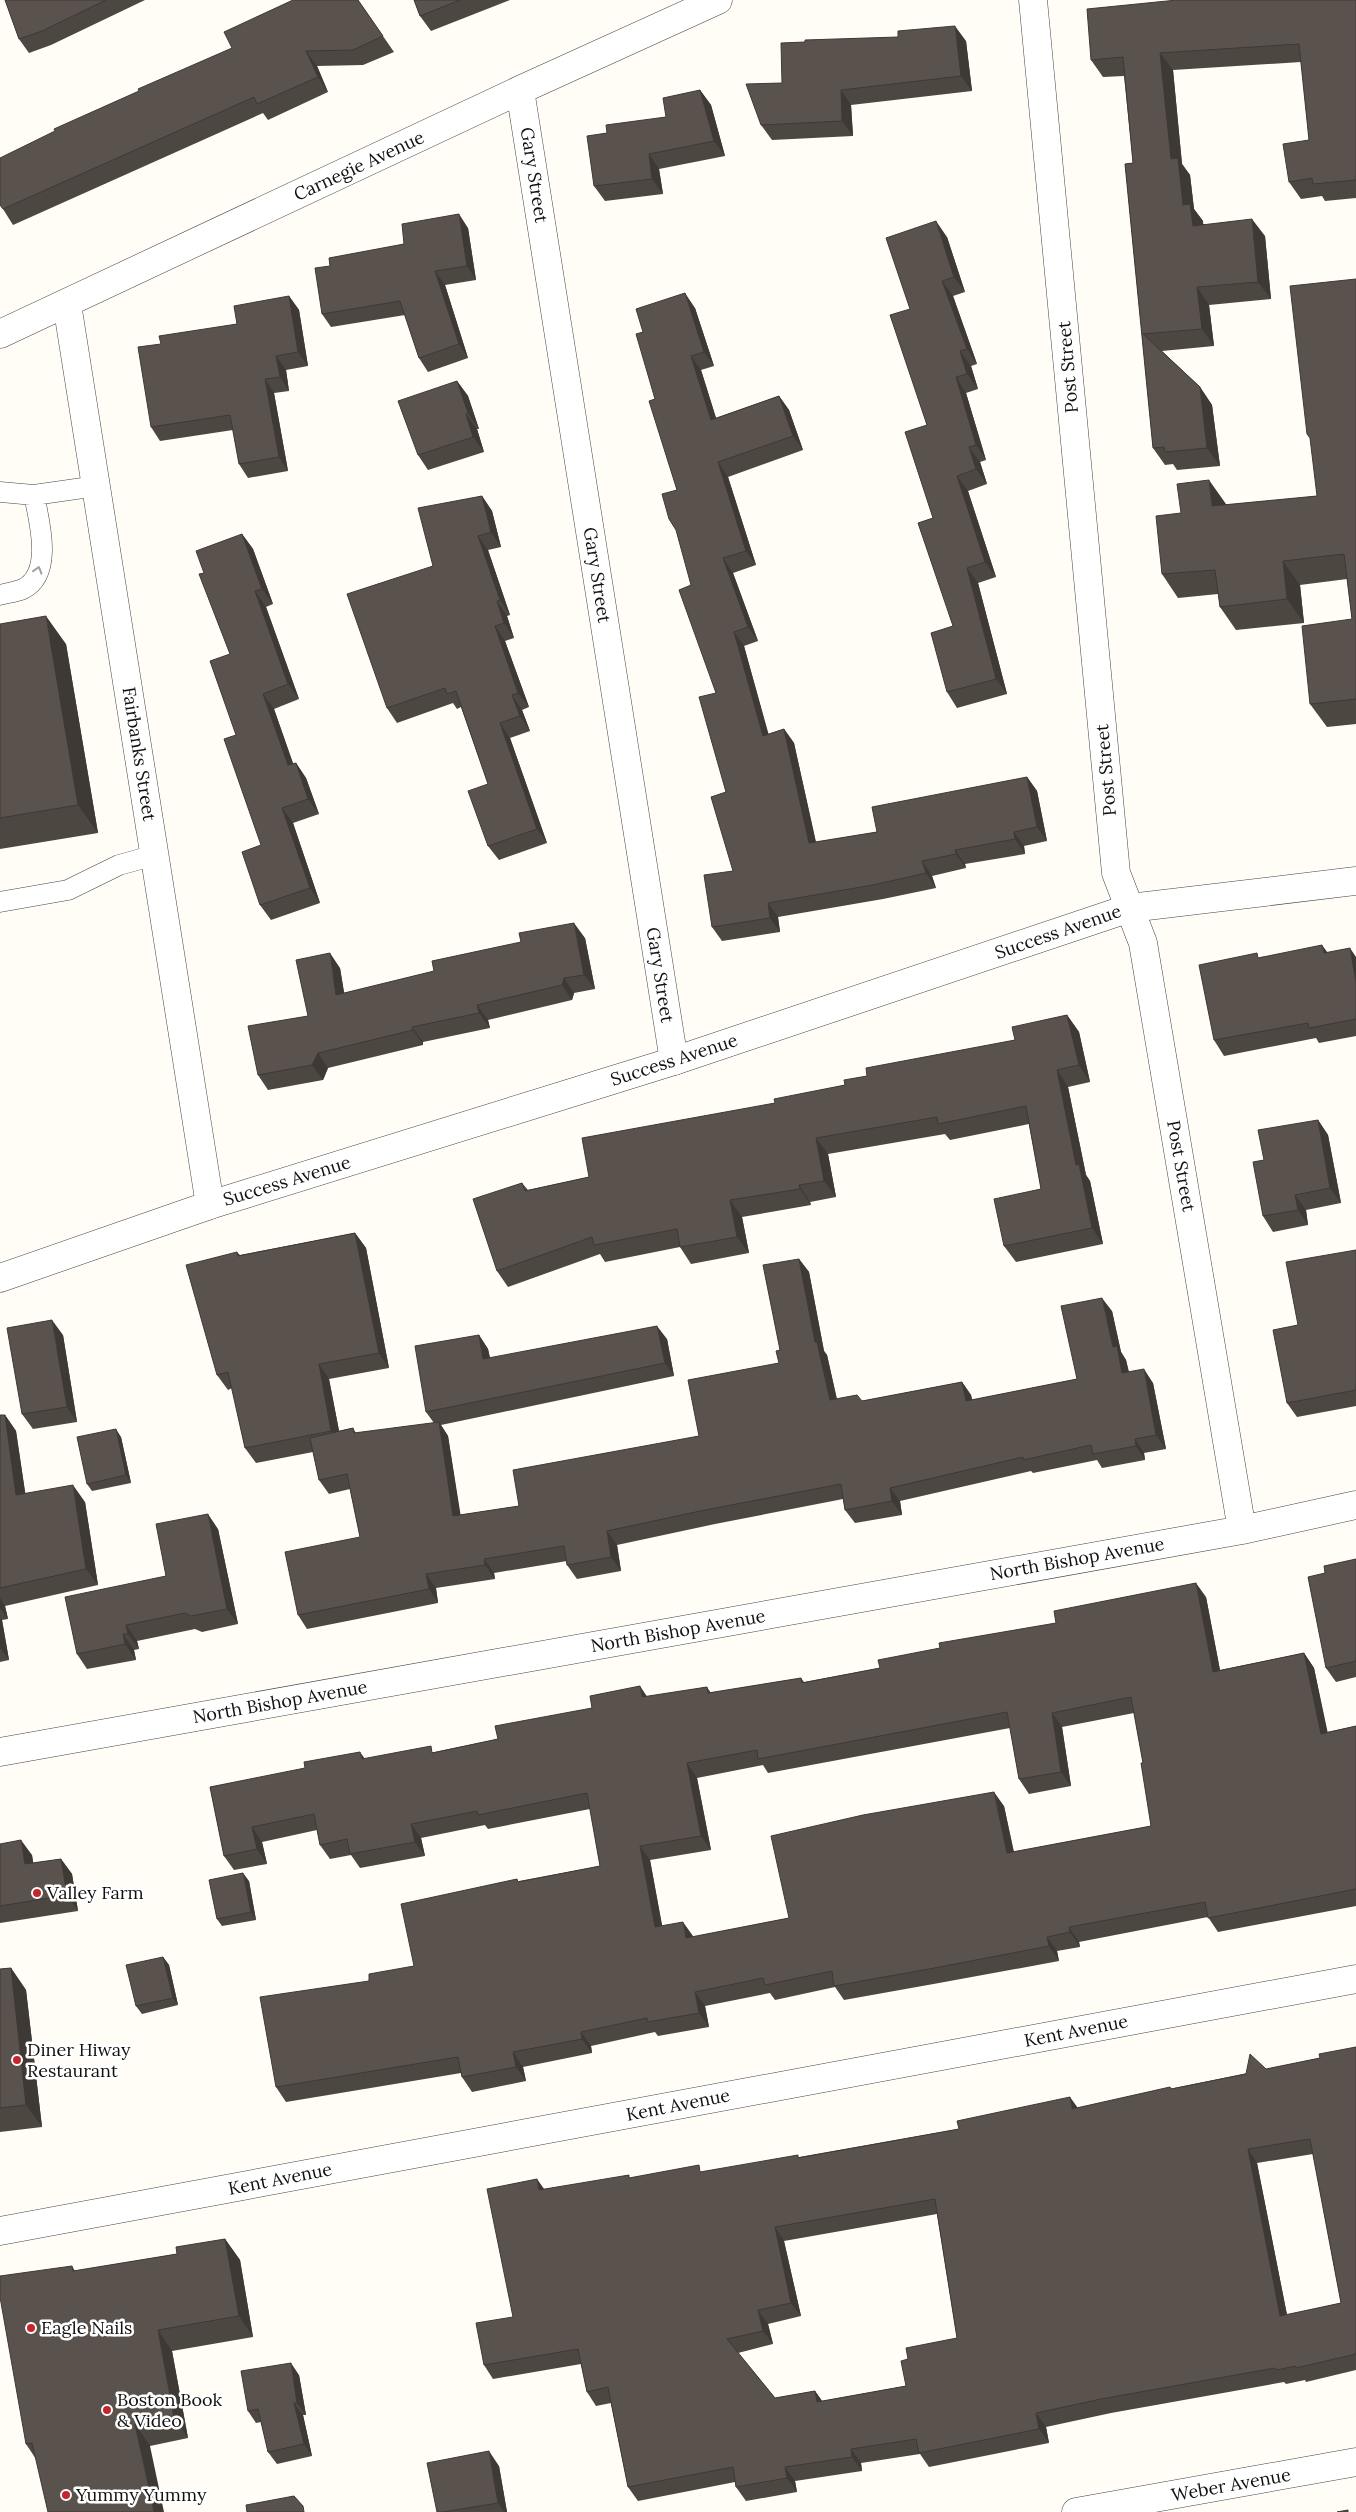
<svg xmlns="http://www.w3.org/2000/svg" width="1356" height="2512" font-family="Lora,serif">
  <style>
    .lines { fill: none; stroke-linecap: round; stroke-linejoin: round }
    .service-casing { stroke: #444; stroke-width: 21 }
    .minor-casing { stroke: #444; stroke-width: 29 }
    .tertiary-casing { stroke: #444; stroke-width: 29 }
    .service { stroke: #fff; stroke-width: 20 }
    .minor { stroke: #fff; stroke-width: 28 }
    .tertiary { stroke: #fff; stroke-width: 28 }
    .wall { fill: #4d4742; fill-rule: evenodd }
    .shaded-wall { fill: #3f3936 }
    .building { fill: #5a524d; stroke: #3f3936; fill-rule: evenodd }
    .oneway { stroke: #a0a0a0 }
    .poi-dot { fill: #c4262e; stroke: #fff; stroke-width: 2 }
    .labels { text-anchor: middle; stroke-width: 5; stroke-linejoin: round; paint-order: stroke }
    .street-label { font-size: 18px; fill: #111; stroke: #fff }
    .poi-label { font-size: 18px; fill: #111; stroke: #fff; text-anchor: start }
  </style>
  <rect width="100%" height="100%" fill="#fffdf5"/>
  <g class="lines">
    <g class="service-casing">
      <path id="service" d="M0,492L34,495L97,486
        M0,595C7,593 16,592 23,589C54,574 39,520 34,495
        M0,902L68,890L119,865L155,855"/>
    </g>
    <g class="minor-casing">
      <path id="minor" d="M1033,0L1116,873L1143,943L1242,1530
        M520,90L674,1061
        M67,304L210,1205
        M0,334L520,90L718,0
        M0,1752L1242,1530L1356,1505
        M0,2231L1356,1979
        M1076,2512L1356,2462"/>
    </g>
    <g class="tertiary-casing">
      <path id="tertiary" d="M0,1278L210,1205L674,1061L1130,908L1356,881"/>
    </g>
    <use href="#service" class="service"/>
    <use href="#minor" class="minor"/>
    <use href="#tertiary" class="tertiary"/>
  </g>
  <path class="wall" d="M5,0H145L51,45L29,53L19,39Z
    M358,0L394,52L363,65L317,66L328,92L268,120L263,113L13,225L3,209Z
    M414,0H510L431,31L420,16Z
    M1356,0V198L1325,201L1322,196L1301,199L1289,182L1309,140L1301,62L1173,70L1182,164L1190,175L1194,209L1203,221V224L1265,236L1271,299L1209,305L1214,346L1162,351L1200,387L1212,405L1220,466L1177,470L1173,464L1165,465L1153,448L1125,164L1133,163L1124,76L1103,77L1091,60Z
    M966,41L972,91L851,105L853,136L772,140L761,125L782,83Z
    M700,90L711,105L725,156L659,169L663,194L605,201L594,186L607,133L666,117Z
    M468,228L476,280L445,285L468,358L428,372L419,358L405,315L331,327L322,314L330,266L404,244Z
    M947,237L965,292L953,296L977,364L971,366L978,389L966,393L986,460L980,462L987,484L968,491L996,577L978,583L1007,694L957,708L947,692L953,626L933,518L927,425L910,309Z
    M1356,279V724L1327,727L1310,704L1352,619L1347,579L1300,585L1304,623L1236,630L1220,607L1218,594L1178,598L1162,574L1181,513L1226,504V505L1317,496Z
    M289,296L299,310L308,366L286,370L289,391L274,393L288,471L248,478L239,464L233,430L160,441L151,427L161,344L237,324Z
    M695,308L714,366L701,370L716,418L779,396L789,410L803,450L728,477L756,565L733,573L758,641L744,646L768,734L784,729L794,743L816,842L877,832L1027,777L1037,791L1047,841L1024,846L1025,854L965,864L966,868L932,876L936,888L883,899L778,917L780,932L722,941L712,927L733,871L726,792L716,693L691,585L677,490L655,399L643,332Z
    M457,381L468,396L479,429H477L484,452L428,470L418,455Z
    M482,496L492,511L501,547L488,550L510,615L507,616L514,638L505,641L529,707L522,710L530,731L510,738L547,843L499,860L488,846V784L461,707L457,709L453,703L397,723L387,708L433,566Z
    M242,534L253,549L273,604L266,607L299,699L274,709L293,764L296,763L306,778L319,814L293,823L320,903L271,920L260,905L261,845L236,735L230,654L204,573Z
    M0,624L66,644L98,833L0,849Z
    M585,938L595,989L574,993L572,1000L488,1020L490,1028L423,1042V1045L328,1068L323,1080L268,1090L258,1075L308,1016L340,968L344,993Z
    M1327,952L1356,957V1036L1319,1043L1316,1038L1224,1056L1214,1040L1260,957Z
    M1067,1015L1079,1032L1090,1082L1068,1087L1086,1175L1090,1181L1103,1244L1016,1262L1004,1246L1041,1189L1029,1124L950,1140L945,1134L828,1154L836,1197L810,1202L811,1205L742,1217L749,1253L691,1264L680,1247L605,1262L600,1254L508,1287L497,1271L522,1183L528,1190L589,1177L775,1103L845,1085L867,1076L1015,1040Z
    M1318,1120L1328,1135L1341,1203L1306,1210L1308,1225L1273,1232L1263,1216L1264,1160Z
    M355,1233L366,1248L389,1368L329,1379L339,1431L353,1428L356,1433L434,1423L426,1412L479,1335L488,1349L490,1358L667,1339L674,1376L441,1425L448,1436L460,1515L519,1506L699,1436L779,1363L780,1350L799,1259L809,1272L824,1351L827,1355L837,1399L862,1401L962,1382L971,1395L972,1400L1077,1379L1112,1311L1121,1352L1126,1360L1129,1372L1153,1383L1166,1449L1144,1453L1145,1460L1102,1468L1097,1460L1033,1473L1031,1471L900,1501L902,1515L855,1523L845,1510L843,1499L715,1524L617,1545L621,1571L577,1579L567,1565V1561L494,1573L495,1579L436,1588L438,1603L307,1629L298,1615L360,1537L350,1489L329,1494L319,1480L313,1452L256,1463L245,1448L232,1388L228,1390L217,1375L237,1252L240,1255Z
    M1356,1250V1406L1297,1417L1287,1403L1298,1325Z
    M63,1335L77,1422L33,1429L22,1414Z
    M0,1415H5L16,1431L25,1493L85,1502L98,1585L5,1606L8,1619L2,1620L9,1660L0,1662Z
    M121,1437L131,1483L92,1491L87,1484Z
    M218,1529L238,1624L202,1632L195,1629L137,1641L139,1649L134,1650L136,1660L87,1669L77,1654L166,1576Z
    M1356,1559V1677L1336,1682L1326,1668L1325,1573Z
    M1206,1597L1220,1670L1304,1653L1314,1668L1327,1732L1356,1726V1906L1218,1932L1208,1917L1079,1942L1080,1947L1057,1951L1059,1961L939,1983L844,2000L835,1987L775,2000L770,1993L705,2006L709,2027L658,2036L655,2032L591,2046L592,2053L523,2067L526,2081L472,2092L462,2077L461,2073L286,2102L276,2087L369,1981L414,1966L519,1881L600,1866L590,1809L488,1829L485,1825L421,1838L425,1856L360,1868L351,1855L330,1859L320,1845L317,1830L262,1842L267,1864L234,1870L224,1856L210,1787L365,1759L435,1752L498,1739L592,1708L647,1697L707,1687L711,1693L801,1678L804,1682L880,1668ZM1134,1713L1143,1763L1151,1826L1014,1852L1004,1806L789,1918L693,1937L662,1926L650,1860L711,1850L697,1778L763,1765L768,1773L1010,1728L1019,1779L1029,1794L1071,1786L1062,1727Z
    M0,1844L32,1855L33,1863L61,1859L72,1874L78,1911L0,1923Z
    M249,1881L256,1920L222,1926L217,1919Z
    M163,1957L169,1965L178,2005L142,2014L136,2006Z
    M11,1968L26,1990L42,2127L0,2132V1969Z
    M1356,2047V2370L1306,2382L1305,2380L1286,2384L1284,2382L1111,2413L1046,2427L1049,2443L929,2467L920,2454L861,2463L862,2471L795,2481L797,2492L746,2501L736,2487L735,2482L638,2501L628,2487L611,2403L596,2406L587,2392L581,2364L493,2379L484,2365L513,2317L544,2189L631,2178L703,2172L799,2157L1077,2108L1320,2058ZM1313,2154L1341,2303L1287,2315L1257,2163ZM937,2214L957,2338L908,2359L906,2386L822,2401L815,2391L775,2398L738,2353L773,2344L768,2324L801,2316L784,2241Z
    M225,2239L240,2260L253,2337L172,2351L188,2438L150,2446L36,2459L26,2444L72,2266L75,2271L177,2254Z
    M299,2375L306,2415H303L312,2456L277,2464L268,2452L261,2422L256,2423L248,2411Z
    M499,2466L507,2512H437Z"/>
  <path class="shaded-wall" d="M955,26L966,41L972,91L961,76Z
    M306,51L317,66L328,92L318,77Z
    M1160,53L1173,70L1182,164L1190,175L1194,209L1203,221L1205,243L1193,226L1183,205L1171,159Z
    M700,90L711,105L725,156L714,141Z
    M841,90L851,105L853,136L842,121Z
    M649,154L659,169L663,194L652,179Z
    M459,214L468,228L476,280L467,266Z
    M1252,219L1265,236L1271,299L1258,282Z
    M936,221L947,237L965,292L954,277Z
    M435,271L445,285L468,358L459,344Z
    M942,281L953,296L977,364L967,349Z
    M1197,287L1209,305L1214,346L1202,329Z
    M685,293L695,308L714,366L704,352Z
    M289,296L299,310L308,366L298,352Z
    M960,351L971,366L978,389L967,374Z
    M276,356L286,370L289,391L280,377Z
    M691,356L701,370L721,434L711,420Z
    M956,377L966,393L986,460L976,445Z
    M265,379L274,393L288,471L279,457Z
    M457,381L468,396L479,429L468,413Z
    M1200,387L1212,405L1220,466L1207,448Z
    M779,396L789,410L803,450L793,436Z
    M466,414L477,429L484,452L473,437Z
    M969,447L980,462L987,484L976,469Z
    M718,462L728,477L756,565L746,551Z
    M957,476L968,491L996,577L985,562Z
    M1209,480L1226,504L1229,530L1212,506Z
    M482,496L492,511L501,547L491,532Z
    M242,534L253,549L273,604L262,589Z
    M478,536L488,550L510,615L500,600Z
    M723,558L733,573L758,641L748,627Z
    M1283,561L1300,585L1304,623L1287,599Z
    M967,568L978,583L1007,694L996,679Z
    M255,591L266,607L299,699L288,684Z
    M497,601L507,616L514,638L504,623Z
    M46,616L66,644L98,833L78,805Z
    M495,626L505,641L529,707L518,693Z
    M734,632L744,646L773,750L763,736Z
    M263,694L274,709L299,780L288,765Z
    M512,695L522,710L530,731L520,716Z
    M500,723L510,738L547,843L537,829Z
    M784,729L794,743L819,857L809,843Z
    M296,763L306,778L319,814L308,799Z
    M1027,777L1037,791L1047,841L1037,827Z
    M282,808L293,823L320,903L310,888Z
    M1014,832L1024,846L1025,854L1015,839Z
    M955,850L965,864L966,868L956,854Z
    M922,861L932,876L936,888L926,873Z
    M768,903L778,917L780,932L770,918Z
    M574,923L585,938L595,989L584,975Z
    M1322,945L1333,960L1324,953Z
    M1350,948L1356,957V982Z
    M330,953L340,968L347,1010L336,995Z
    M564,978L574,993L572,1000L562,985Z
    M477,1005L488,1020L490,1028L479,1013Z
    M1067,1015L1079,1032L1090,1082L1079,1065Z
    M412,1027L423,1042V1045L413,1030Z
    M318,1053L328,1068L323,1080L312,1065Z
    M1057,1070L1068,1087L1086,1175L1090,1181L1103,1244L1092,1228L1076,1165Z
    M1318,1120L1328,1135L1341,1203L1330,1188Z
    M816,1138L828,1154L836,1197L824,1181Z
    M799,1185L810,1202L811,1205L800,1189Z
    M1295,1195L1306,1210L1308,1225L1298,1210Z
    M730,1200L742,1217L749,1253L737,1237Z
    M355,1233L366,1248L389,1368L379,1353Z
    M799,1259L809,1272L824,1351L827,1355L840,1414L830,1400L815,1342Z
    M1102,1298L1112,1311L1121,1352L1126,1360L1132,1387L1122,1373L1113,1347Z
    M52,1320L63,1335L77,1422L67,1407Z
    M657,1326L667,1339L674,1376L665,1363Z
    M479,1335L488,1349L493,1372L483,1359Z
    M319,1364L329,1379L342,1446L331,1431Z
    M1144,1369L1153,1383L1166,1449L1156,1435Z
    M962,1382L971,1395L976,1415L966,1401Z
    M5,1415L16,1431L28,1511L16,1495Z
    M439,1422L448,1436L463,1530L453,1516Z
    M116,1429L121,1437L131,1483L126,1475Z
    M1135,1439L1144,1453L1145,1460L1136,1446Z
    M73,1485L85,1502L98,1585L86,1569Z
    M890,1488L900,1501L902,1515L892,1501Z
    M208,1514L218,1529L238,1624L227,1609Z
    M607,1531L617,1545L621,1571L611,1557Z
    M484,1559L494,1573L495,1579L485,1565Z
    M426,1574L436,1588L438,1603L429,1589Z
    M1196,1583L1206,1597L1223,1686L1213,1672Z
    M0,1598L5,1606L8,1619L0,1608Z
    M0,1618L2,1620L9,1660L0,1648Z
    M126,1625L137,1641L139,1649L128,1634Z
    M123,1634L134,1650L136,1660L125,1644Z
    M1304,1653L1314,1668L1331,1748L1321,1734Z
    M640,1686L650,1701L642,1697Z
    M1052,1713L1062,1727L1071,1786L1061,1772Z
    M360,1752L370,1766L362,1759Z
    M687,1763L697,1778L711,1850L701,1836Z
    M994,1792L1004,1806L1017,1868L1007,1853Z
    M411,1824L421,1838L425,1856L415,1842Z
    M252,1827L262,1842L267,1864L257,1849Z
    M21,1840L32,1855L36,1880L25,1864Z
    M640,1846L650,1860L665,1941L655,1927Z
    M61,1859L72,1874L78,1911L67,1895Z
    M243,1873L249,1881L256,1920L251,1912Z
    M683,1922L693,1936L696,1952L686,1938Z
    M1069,1927L1079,1942L1080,1947L1070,1932Z
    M1047,1937L1057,1951L1059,1961L1049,1946Z
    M163,1957L169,1965L178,2005L173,1998Z
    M11,1968L26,1990L42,2127L26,2105Z
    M695,1992L705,2006L709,2027L699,2013Z
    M581,2032L591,2046L592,2053L582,2039Z
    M513,2052L523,2067L526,2081L516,2067Z
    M1070,2097L1080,2111L1072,2109Z
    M1248,2149L1257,2163L1290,2330L1280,2316Z
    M537,2179L547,2193L539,2190Z
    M775,2227L784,2241L801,2316L791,2303Z
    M225,2239L240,2260L253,2337L239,2316Z
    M758,2310L768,2324L773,2344L763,2331Z
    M158,2330L172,2351L188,2438L174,2417Z
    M291,2363L299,2375L306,2415L297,2403Z
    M815,2391L825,2405L817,2402Z
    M294,2403L303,2415L312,2456L304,2444Z
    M1036,2413L1046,2427L1049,2443L1039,2429Z
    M135,2424L150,2446L164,2512H154Z
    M851,2449L861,2463L862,2471L852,2457Z
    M489,2451L499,2466L507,2512H504L498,2503Z
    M785,2467L795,2481L797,2492L787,2478Z"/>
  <path class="building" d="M5,0H106L42,31L19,39Z
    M293,0H358L383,36L353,50L306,51L318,77L257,104L254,97L3,209L0,205V158L55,131L54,129L139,91L138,89L232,48L224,32Z
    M414,0H460L420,16Z
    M1177,0H1356V180L1313,184L1312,178L1289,182L1283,144L1309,140L1299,44L1160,53L1171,159L1178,158L1183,205L1190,204L1193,226L1252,219L1258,282L1197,287L1202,329L1143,334L1200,387L1207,448L1165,452L1164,447L1153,448L1125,164L1133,163L1123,57L1091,60L1087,9Z
    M955,26L961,76L841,90L842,121L761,125L746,84L782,83L781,43L805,42V40L898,37V31Z
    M700,90L714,141L649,154L652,179L594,186L587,136L607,133L606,125L666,117L663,98Z
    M459,214L467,266L435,271L459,344L419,358L400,301L322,314L315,268L330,266L329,258L404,244L402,224Z
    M936,221L954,277L942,281L967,349L960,351L967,374L956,377L976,445L969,447L976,469L957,476L985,562L967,568L996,679L947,692L931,633L953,626L918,523L933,518L905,432L927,425L890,315L910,309L886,238Z
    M1356,279V699L1310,704L1302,626L1352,619L1344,554L1283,561L1287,599L1220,607L1215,570L1162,574L1156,516L1181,513L1177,484L1209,480L1212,506L1317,496L1310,438L1307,434L1290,286Z
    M685,293L704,352L691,356L711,420L779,396L793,436L718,462L746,551L723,558L748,627L734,632L763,736L784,729L809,843L877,832L872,807L1027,777L1037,827L1014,832L1015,839L955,850L956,854L922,861L926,873L873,885L768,903L770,918L712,927L704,875L733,871L711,797L726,792L699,697L716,693L679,590L691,585L676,530L669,519L662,494L677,490L649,401L655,399L636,334L643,332L636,309Z
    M289,296L298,352L276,356L280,377L265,379L279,457L239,464L230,415L151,427L138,347L161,344L159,336L237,324L234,306Z
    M457,381L468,413L466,414L473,437L418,455L398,401Z
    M482,496L491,532L478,536L500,600L497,601L504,623L495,626L518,693L512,695L520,716L500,723L537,829L488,846L468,791L488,784L456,691L447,694L445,688L387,708L347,594L433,566L418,508Z
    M242,534L262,589L255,591L288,684L263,694L288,765L296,763L308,799L282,808L310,888L260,905L242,852L261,845L224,739L236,735L210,661L230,654L199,574L204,573L196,551Z
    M46,616L78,805L0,818V624Z
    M574,923L584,975L564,978L562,985L477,1005L479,1013L412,1027L413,1030L318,1053L312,1065L258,1075L248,1026L308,1016L296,960L330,953L336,995L434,971L432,961L521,942L519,933Z
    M1322,945L1324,953L1350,948L1356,982V1019L1309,1028L1308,1023L1214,1040L1199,965L1257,953L1258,958Z
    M1067,1015L1079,1065L1057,1070L1076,1165L1079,1164L1092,1228L1004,1246L994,1199L1041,1189L1026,1106L938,1124L937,1117L816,1138L824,1181L799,1185L800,1189L730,1200L737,1237L680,1247L677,1229L594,1245L592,1237L497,1271L473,1199L522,1183L525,1191L589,1177L582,1138L775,1103L774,1099L845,1085L844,1080L867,1076L866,1068L1015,1040L1012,1027Z
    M1318,1120L1330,1188L1295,1195L1298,1210L1263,1216L1253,1162L1264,1160L1258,1130Z
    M355,1233L379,1353L319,1364L331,1431L245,1448L228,1372L217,1375L186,1265L237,1252L238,1256Z
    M1356,1250V1390L1287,1403L1273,1330L1298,1325L1286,1262Z
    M799,1259L815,1342H817L830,1400L857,1395L862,1401L962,1382L966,1401L1077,1379L1061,1306L1102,1298L1113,1347L1117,1346L1122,1373L1144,1369L1156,1435L1135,1439L1136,1446L1093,1454L1091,1445L1023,1460V1457L890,1488L892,1501L845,1510L841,1484L705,1510L607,1531L611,1557L567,1565L564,1546L484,1559L485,1565L426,1574L429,1589L298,1615L285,1552L360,1537L347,1474L319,1480L310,1438L353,1428L354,1433L439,1422L453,1516L519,1506L513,1470L699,1436L688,1380L779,1363L776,1351L780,1350L763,1265Z
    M52,1320L67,1407L22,1414L7,1328Z
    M657,1326L665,1363L426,1412L415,1346L479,1335L483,1359Z
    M0,1415H5L16,1495L73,1485L86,1569L0,1588Z
    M116,1429L126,1475L87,1484L77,1437Z
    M208,1514L227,1609L191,1616L185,1613L126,1625L128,1634H123L125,1644L77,1654L65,1597L166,1576L156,1524Z
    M1356,1559V1661L1326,1668L1308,1577L1325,1573L1324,1566Z
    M1196,1583L1213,1672L1304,1653L1321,1734L1356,1726V1889L1208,1918L1205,1902L1069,1927L1070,1932L1047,1937L1049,1946L929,1969L834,1986L832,1971L765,1985L763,1978L695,1992L699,2013L648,2022L647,2018L581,2032L582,2039L513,2052L516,2067L462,2077L458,2057L276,2087L260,1997L369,1981V1974L414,1966L401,1904L517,1879L518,1882L600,1866L587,1793L478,1815L477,1811L411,1824L415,1842L350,1854L347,1839L320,1845L314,1814L252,1827L257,1849L224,1856L210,1787L305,1768L304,1762L360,1752L362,1759L431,1746L432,1753L498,1739L495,1726L592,1708L590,1696L640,1686L642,1697L707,1687L708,1693L801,1678L802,1683L880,1668L878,1660L940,1648L939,1643L1056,1623L1054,1611ZM1131,1697L1143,1763H1141L1151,1826L1007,1853L994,1792L863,1815L771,1836L789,1918L686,1938L683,1922L655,1927L640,1846L701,1836L687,1763L757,1750L758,1759L1007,1712L1019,1779L1061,1772L1052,1713Z
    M21,1840L25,1864L61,1859L67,1895L0,1906V1844Z
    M243,1873L251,1912L217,1919L209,1880Z
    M163,1957L173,1998L136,2006L126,1965Z
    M11,1968L26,2105L0,2108V1969Z
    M1356,2047V2354L1296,2368V2366L1276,2370L1275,2368L1101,2399L1036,2413L1039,2429L919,2453L916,2439L851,2449L852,2457L785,2467L787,2478L736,2487L733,2467L628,2487L608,2387L587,2392L578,2349L484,2365L476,2323L513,2317L487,2189L537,2179L539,2190L629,2175V2178L699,2165L700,2172L798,2155V2158L959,2129L957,2121L1070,2097L1072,2109L1170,2087L1171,2089L1246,2074L1250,2054L1266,2069L1320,2058L1319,2054ZM1310,2139L1341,2303L1280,2316L1248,2149ZM935,2199L957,2338L906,2348L908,2359L901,2361L906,2386L817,2402L815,2391L775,2398L727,2339L763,2331L758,2310L791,2303L775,2227Z
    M225,2239L239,2316L158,2330L174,2417L135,2424L154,2512H48L32,2443L26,2444L0,2297V2276L72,2266L73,2271L177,2254L176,2247Z
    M291,2363L297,2403H294L304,2444L268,2452L258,2409L248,2411L241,2371Z
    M489,2451L498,2503L443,2512H437L427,2463Z
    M294,2496L303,2506L304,2512H247L246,2505Z
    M1348,2510V2512H1337Z"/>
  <defs><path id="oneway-chevron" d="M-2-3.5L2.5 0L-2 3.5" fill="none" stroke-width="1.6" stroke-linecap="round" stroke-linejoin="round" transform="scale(1.25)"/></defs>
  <use class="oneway" href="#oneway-chevron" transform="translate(38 570) rotate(-73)"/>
  <g class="poi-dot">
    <circle cx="37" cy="1893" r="5"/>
    <circle cx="17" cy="2060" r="5"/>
    <circle cx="31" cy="2328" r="5"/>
    <circle cx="107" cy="2410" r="5"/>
    <circle cx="66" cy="2495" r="5"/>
  </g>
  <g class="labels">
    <g class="street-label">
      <text transform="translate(359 166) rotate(-25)" y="6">Carnegie Avenue</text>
      <text transform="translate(534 175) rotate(81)" y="6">Gary Street</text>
      <text transform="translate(1068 367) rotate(-95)" y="6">Post Street</text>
      <text transform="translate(597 575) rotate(81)" y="6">Gary Street</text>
      <text transform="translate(139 754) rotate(81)" y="6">Fairbanks Street</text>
      <text transform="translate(1106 770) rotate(-95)" y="6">Post Street</text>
      <text transform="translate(1058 932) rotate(-19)" y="6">Success Avenue</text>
      <text transform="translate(660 975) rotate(81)" y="6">Gary Street</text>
      <text transform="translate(674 1060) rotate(-18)" y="6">Success Avenue</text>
      <text transform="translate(1181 1166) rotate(80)" y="6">Post Street</text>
      <text transform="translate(287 1181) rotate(-17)" y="6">Success Avenue</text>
      <text transform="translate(1077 1559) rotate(-10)" y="6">North Bishop Avenue</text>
      <text transform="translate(678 1631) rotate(-10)" y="6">North Bishop Avenue</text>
      <text transform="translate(280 1702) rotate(-10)" y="6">North Bishop Avenue</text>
      <text transform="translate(1076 2031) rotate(-11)" y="6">Kent Avenue</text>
      <text transform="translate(678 2105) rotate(-11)" y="6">Kent Avenue</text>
      <text transform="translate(280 2179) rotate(-11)" y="6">Kent Avenue</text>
      <text transform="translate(1231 2485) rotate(-10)" y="6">Weber Avenue</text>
    </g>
    <g class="poi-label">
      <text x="47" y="1899">Valley Farm</text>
      <text x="27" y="2056">Diner Hiway<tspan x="27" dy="21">Restaurant</tspan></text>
      <text x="41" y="2334">Eagle Nails</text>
      <text x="117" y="2406">Boston Book<tspan x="117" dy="21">&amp; Video</tspan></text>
      <text x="76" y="2501">Yummy Yummy</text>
    </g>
  </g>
</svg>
